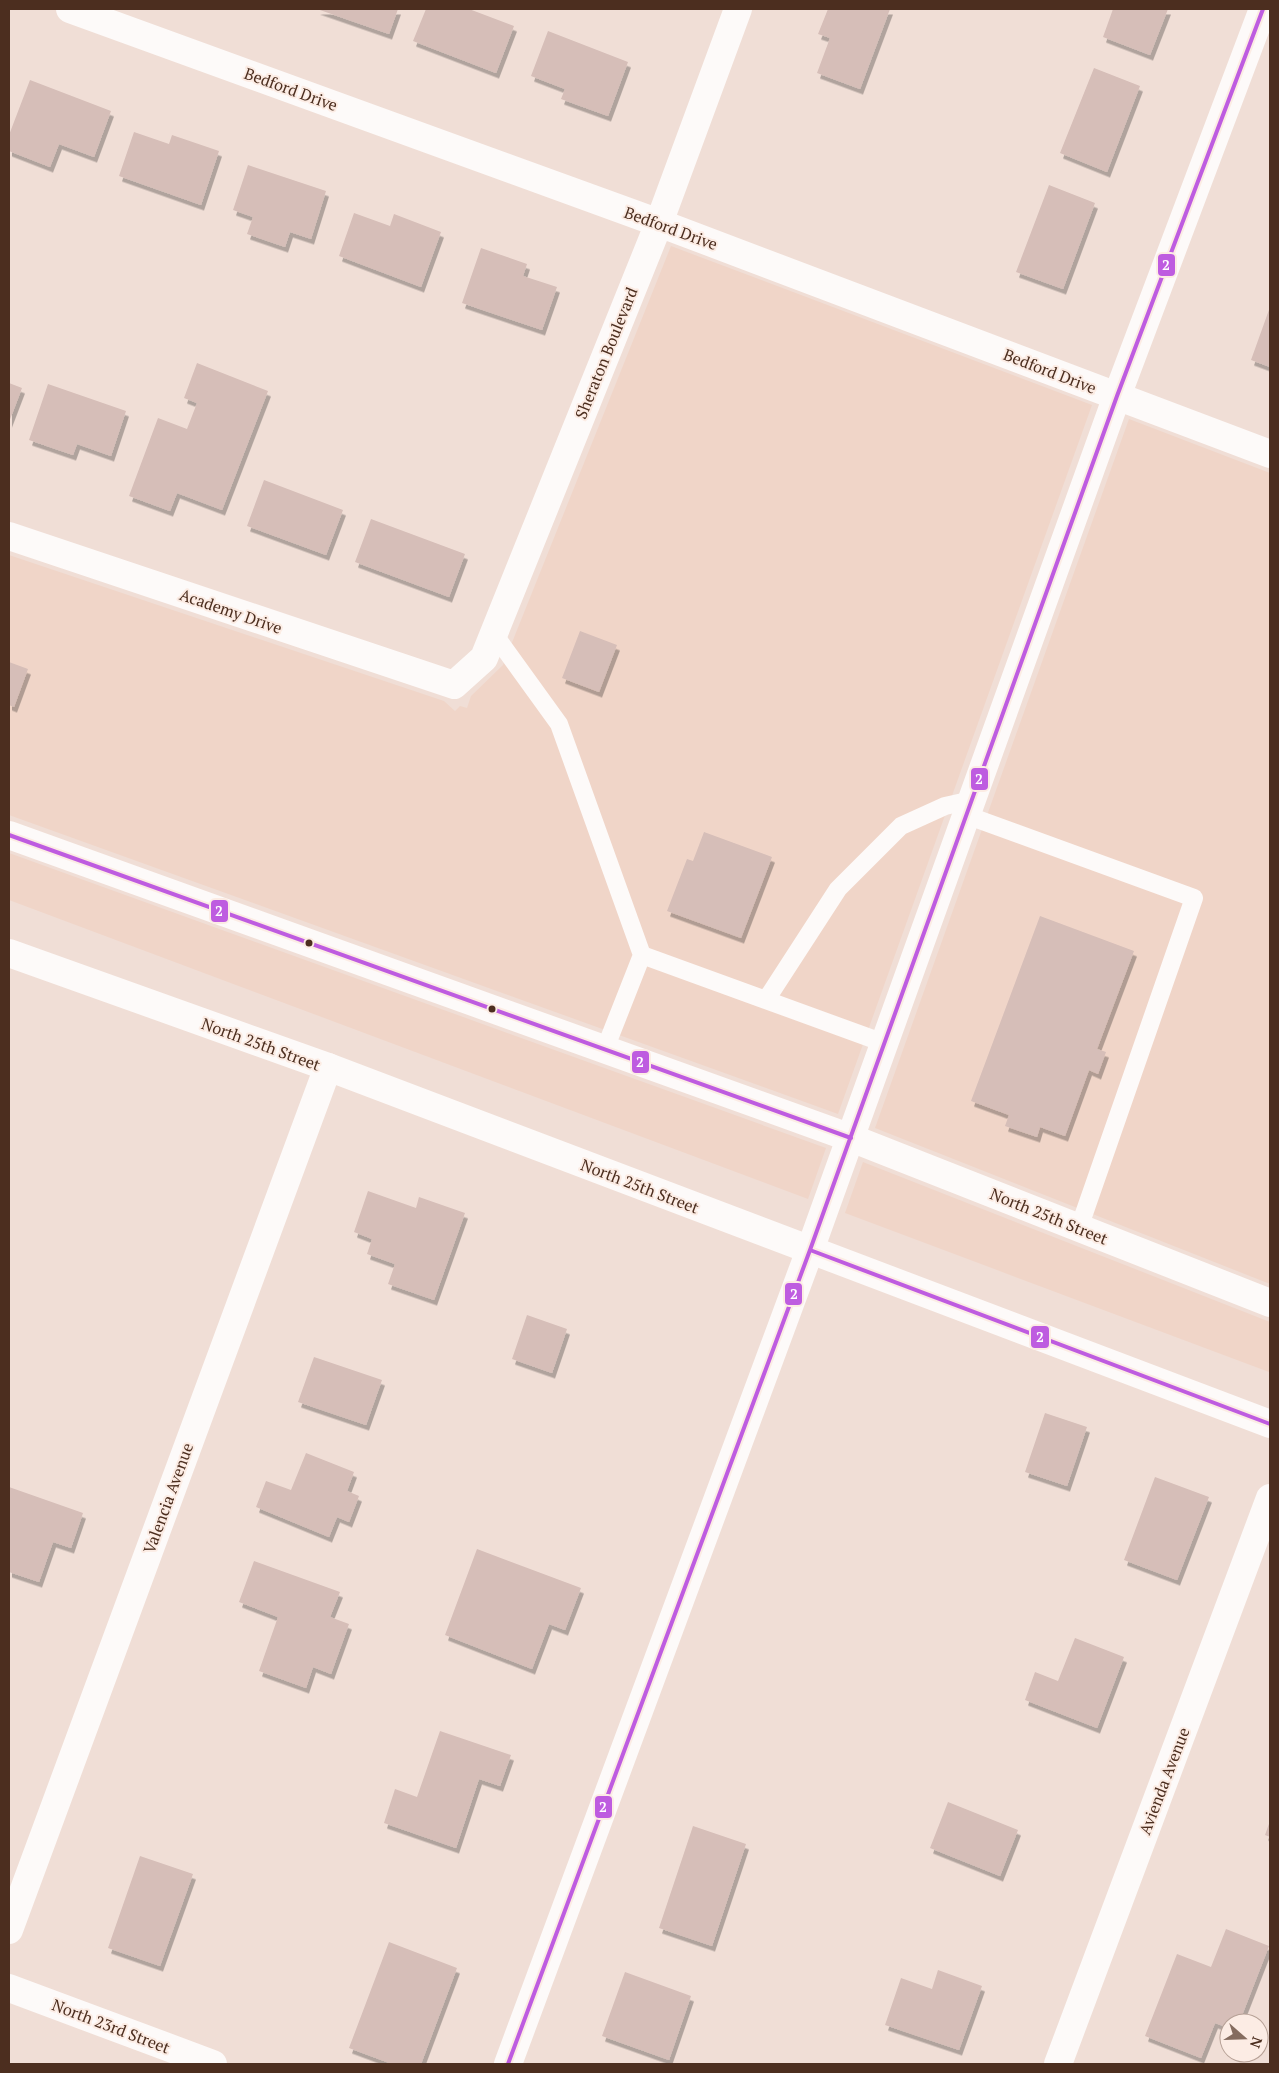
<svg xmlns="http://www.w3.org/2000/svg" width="1279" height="2073" font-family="'PT Serif',serif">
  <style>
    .built { fill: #f0d5c8 }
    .building { fill: #d6beb8; filter: url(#shadow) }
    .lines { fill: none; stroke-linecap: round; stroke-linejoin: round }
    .lane { stroke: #fdfaf9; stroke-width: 18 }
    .street { stroke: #fdfaf9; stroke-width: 28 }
    .secondary { stroke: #fdfaf9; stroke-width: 28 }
    .primary { stroke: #fdfaf9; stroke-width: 28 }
    .bus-1-casing { stroke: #fcece4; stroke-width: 8 }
    .bus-1 { stroke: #be5ce0; stroke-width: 4 }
    .bus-dot { fill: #4c2e1f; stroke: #fcece4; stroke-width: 2 }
    .labels { text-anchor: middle; stroke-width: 4; stroke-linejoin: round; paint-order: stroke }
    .street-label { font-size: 16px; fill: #4c2e1f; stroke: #fcece4 }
    .line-badge { stroke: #fcece4; stroke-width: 2 }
    .badge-label { font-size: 14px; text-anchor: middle; font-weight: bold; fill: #fff }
  </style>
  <defs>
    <filter id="shadow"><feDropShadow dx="3" dy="5.5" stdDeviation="0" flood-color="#0004"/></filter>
  </defs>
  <rect width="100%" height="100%" fill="#f0ded6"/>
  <path class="built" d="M671,246L1092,405L838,1114L9,815V555L444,701L455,711L460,706L467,708L471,696L503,665Z
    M1129,419L1270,473V1284L875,1128Z
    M9,853L826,1148L808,1199L9,900Z
    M863,1162L1270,1322L1269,1372L845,1213Z"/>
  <path class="building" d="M317,9H398L389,34Z
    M426,9H469L514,26L496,73L413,41Z
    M828,9H890L860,89L817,73L830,38L818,34Z
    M1113,9H1168L1150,55L1103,37Z
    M548,31L628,62L608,116L561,99L565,89L531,76Z
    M1094,68L1140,86L1107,172L1060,153Z
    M30,80L111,111L94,157L59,144L50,167L9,151V135Z
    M134,132L169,144L172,135L219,151L201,205L119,176Z
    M248,165L326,191L311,239L290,232L285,247L247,234L253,217L233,210Z
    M1049,185L1095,203L1063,289L1016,272Z
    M354,213L390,226L394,214L441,232L421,287L339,256Z
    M481,248L527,264L523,276L557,287L542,330L462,303Z
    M1270,307V367L1251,360Z
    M197,363L268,391L222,510L177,493L170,511L129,496L158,418L187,429L197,403L184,398Z
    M9,383L22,388L9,422Z
    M48,384L126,411L111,456L77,444L73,455L29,440Z
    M264,480L343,510L326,555L247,526Z
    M371,519L465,554L449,597L355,562Z
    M580,631L617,645L599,692L562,678Z
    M9,662L28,669L14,707L9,705Z
    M704,832L772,857L741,938L667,911L687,859L693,861Z
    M1040,916L1134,951L1097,1049L1106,1052L1098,1074L1089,1070L1065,1136L1040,1127L1037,1137L1005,1126L1009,1115L971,1101Z
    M368,1191L416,1208L419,1197L465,1213L434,1300L388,1284L395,1264L367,1254L372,1239L354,1232Z
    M527,1315L567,1329L552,1373L512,1359Z
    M314,1357L382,1380L366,1425L298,1402Z
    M1045,1413L1087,1427L1067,1486L1025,1472Z
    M306,1453L354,1472L347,1491L359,1496L349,1522L337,1517L329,1537L256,1507L266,1481L291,1490Z
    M1155,1477L1209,1497L1177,1580L1124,1560Z
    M9,1487L83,1513L71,1548L53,1542L39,1582L9,1572Z
    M477,1549L581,1588L565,1630L549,1624L532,1669L445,1635Z
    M254,1561L340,1592L330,1617L349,1624L331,1674L313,1667L306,1688L259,1671L278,1617L239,1602Z
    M1075,1638L1124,1657L1097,1728L1025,1700L1035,1672L1058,1681Z
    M440,1731L511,1755L500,1786L479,1779L456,1848L384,1823L395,1789L417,1797Z
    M948,1802L1018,1830L1000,1876L930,1848Z
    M1270,1821V1837L1265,1835Z
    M693,1826L746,1844L712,1946L659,1928Z
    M140,1856L193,1874L160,1966L108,1948Z
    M1226,1929L1269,1946L1239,2023H1229V2028L1215,2023L1201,2058L1145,2036L1177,1954L1211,1967Z
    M389,1942L457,1968L421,2064H392L349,2048Z
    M938,1970L982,1986L959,2050L885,2025L901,1978L932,1989Z
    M625,1972L691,1996L669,2060L602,2036Z"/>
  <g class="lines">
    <path class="lane" d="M494,634L559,724L642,955L605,1049
      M966,815L1194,898L1079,1228
      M642,955L884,1043
      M766,1000L838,889L901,826L945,806L972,800"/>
    <path class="street" d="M70,9L659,223L1270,454
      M9,536L454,685L484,658L659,223L738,9
      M9,1930L328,1067
      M9,1988L213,2064
      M1058,2064L1270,1498"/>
    <path class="secondary" d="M508,2064L810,1250L1117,396L1263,9"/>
    <path class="primary" d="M9,835L851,1138L1270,1303
      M9,953L328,1067L1270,1424"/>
    <g class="bus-1-casing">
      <path id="bus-1" d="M9,835L851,1138
        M810,1250L1270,1424
        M508,2064L810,1250L1117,396L1263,9"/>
    </g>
    <use href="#bus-1" class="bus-1"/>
  </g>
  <g class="bus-dot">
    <circle cx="309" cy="943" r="4.5"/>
    <circle cx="492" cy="1009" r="4.5"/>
  </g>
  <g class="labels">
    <g class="street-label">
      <text transform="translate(291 89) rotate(20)" y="6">Bedford Drive</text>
      <text transform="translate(671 228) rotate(20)" y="6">Bedford Drive</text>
      <text transform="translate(606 353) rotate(-68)" y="6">Sheraton Boulevard</text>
      <text transform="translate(1050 371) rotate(21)" y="6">Bedford Drive</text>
      <text transform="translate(231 611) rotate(19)" y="6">Academy Drive</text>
      <text transform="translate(261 1044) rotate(20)" y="6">North 25th Street</text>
      <text transform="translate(640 1186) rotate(21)" y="6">North 25th Street</text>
      <text transform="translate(1049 1216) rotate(22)" y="6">North 25th Street</text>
      <text transform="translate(168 1498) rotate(-70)" y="6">Valencia Avenue</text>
      <text transform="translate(1164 1781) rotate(-69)" y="6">Avienda Avenue</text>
      <text transform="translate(111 2026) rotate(21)" y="6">North 23rd Street</text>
    </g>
  </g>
  <g class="line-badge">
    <rect x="1157" y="253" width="19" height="24" rx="5" fill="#be5ce0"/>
    <rect x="970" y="767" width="19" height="24" rx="5" fill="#be5ce0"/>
    <rect x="210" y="899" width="19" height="24" rx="5" fill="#be5ce0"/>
    <rect x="631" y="1050" width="19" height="24" rx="5" fill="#be5ce0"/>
    <rect x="784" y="1282" width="19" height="24" rx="5" fill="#be5ce0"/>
    <rect x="1030" y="1325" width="20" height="24" rx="5" fill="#be5ce0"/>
    <rect x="594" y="1795" width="19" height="24" rx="5" fill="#be5ce0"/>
  </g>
  <g class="badge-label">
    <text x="1166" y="270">2</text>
    <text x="979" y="784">2</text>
    <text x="219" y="916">2</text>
    <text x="640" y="1067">2</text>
    <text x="794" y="1299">2</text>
    <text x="1040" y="1342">2</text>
    <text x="603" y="1812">2</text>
  </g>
  <rect width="1279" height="2073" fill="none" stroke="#4c2e1f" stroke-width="20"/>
  <g transform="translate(1244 2038) rotate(110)"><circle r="24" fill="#fcece4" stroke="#b6a095"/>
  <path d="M0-4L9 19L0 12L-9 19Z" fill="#856c5f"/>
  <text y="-8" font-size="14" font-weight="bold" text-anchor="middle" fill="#4c2e1f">N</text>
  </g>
</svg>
